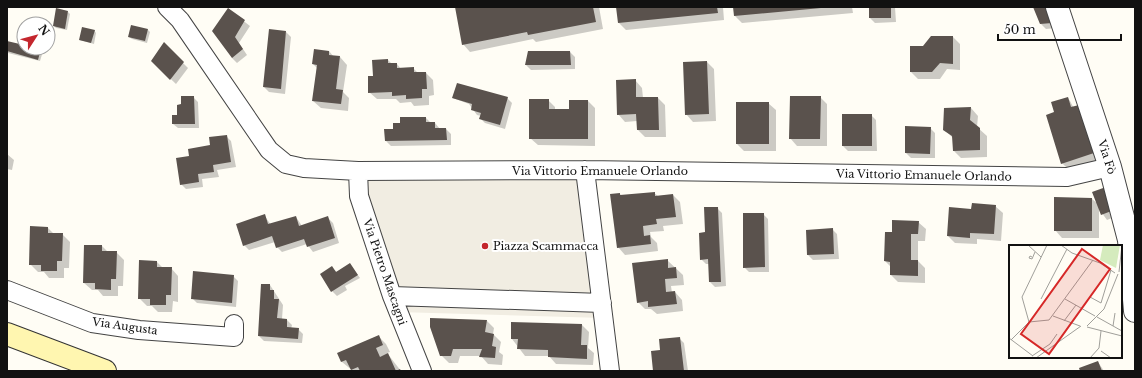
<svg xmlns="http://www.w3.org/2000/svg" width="1142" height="378" font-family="'Libre Baskerville',serif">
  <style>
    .plaza { fill: #f1ede2 }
    .shadow { fill: #0003 }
    .building { fill: #5a524d }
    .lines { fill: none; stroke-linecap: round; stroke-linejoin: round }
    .minor-casing { stroke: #444; stroke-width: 20 }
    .tertiary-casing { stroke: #444; stroke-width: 24 }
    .secondary-casing { stroke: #333; stroke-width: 24 }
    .minor { stroke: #fff; stroke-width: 18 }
    .tertiary { stroke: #fff; stroke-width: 22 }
    .secondary { stroke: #fff6b0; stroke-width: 22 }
    .poi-dot { fill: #c4262e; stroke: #fff; stroke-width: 1.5 }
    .labels { text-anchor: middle; stroke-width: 4; stroke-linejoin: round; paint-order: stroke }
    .street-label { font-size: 11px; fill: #111; stroke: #fff }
    .poi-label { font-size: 11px; fill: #111; stroke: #fff; text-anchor: start }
    .inset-road { fill: none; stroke: #a09f9a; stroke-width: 1 }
    .view { fill: #d62828; fill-opacity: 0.15; stroke: #d62828; stroke-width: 2 }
    .inset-edge { fill: none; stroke: #111; stroke-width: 2 }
  </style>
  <rect width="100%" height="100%" fill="#fffdf5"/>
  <path class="plaza" d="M585,170L603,318L398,312L358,171Z"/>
  <path class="shadow" d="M460,7H599L603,29L536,42L533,39L470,52L463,44Z
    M617,7H723L724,20L626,30L619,23Z
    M734,7H852L853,13L742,23L735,16Z
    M870,7H895L896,22L875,23L870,18Z
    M1034,7H1048L1056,28L1046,29L1040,23Z
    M228,9L250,26L239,43L247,55L237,63L232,58Z
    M68,12L70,14L67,30L56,28L54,26Z
    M94,30L96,33L94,44L80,40Z
    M148,30L150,32L147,43L132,39L129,37Z
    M286,32L291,37L285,94L269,92L264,87Z
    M953,37L960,44V70L947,69L940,79H918L911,72L923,47Z
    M7,44L24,46V48H44L40,61L8,53Z
    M164,44L188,68L176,84L152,61Z
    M329,51L334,57H340L347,65L343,92L349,98L348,111L321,108L313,101L317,68L313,64Z
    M570,52L575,57V69L531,70L526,65Z
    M388,60L392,64H397L401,69L413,68L418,73H426L433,80L434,95L429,96V105L414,106L411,102L400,103L396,99H377L369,92L374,76Z
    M707,62L714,69L716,121L693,122L686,114Z
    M635,80L642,88L643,98H658L665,105L666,137H645L638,130L637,121L625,122L618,114Z
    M193,97L198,102L199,128H178L173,124L182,105Z
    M820,97L827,104V146H797L790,138Z
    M453,98H507L512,103L505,129L485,123L480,118L481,116L477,115L469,104Z
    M1068,98L1070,101L1101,160L1078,168L1076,165L1067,168L1062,163L1056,113Z
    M548,100L555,107V110H570L588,101L595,108V146L538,145L530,138Z
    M768,103L776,110V151H744L737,144Z
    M971,108L978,116L977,127L987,136V157L961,158L954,151L953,138L944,129Z
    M843,115H871L876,120L877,151H848L843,146Z
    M426,118L431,123H435L440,129H446L451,134V145L391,146L386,141L394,130Z
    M930,128L935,133V158H911L906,153Z
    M226,136L231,141L236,167L217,170L219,177L202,179L203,187L186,189L181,184L211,146Z
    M7,154L14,160L12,170L7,169Z
    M654,193L658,196L673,195L680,202L683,224L663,226L664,231L650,232L651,237L657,243L658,251L625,255L618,247L620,194L622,196Z
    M1092,199L1098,204L1119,215L1107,220L1099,209V238H1062L1055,230Z
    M995,206L1003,213L1001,241L977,239V244L955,243L948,236L972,210Z
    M717,208L722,213L726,286L715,287L710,282L709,264H706L701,259L706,233Z
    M763,214L768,219L769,272H749L744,267Z
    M264,215L271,225L296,217L302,226L328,218L333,223L339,243L313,252L307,244L282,252L277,247L275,242L249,250L244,245Z
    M918,222L926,229L925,241H918V261L925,268V283L898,282L891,275V267L885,261L893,233Z
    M48,228L54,234H62L70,242L69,268H64V278H49L44,272H38L30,264Z
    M832,229L837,234L839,259L813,260L808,255L807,231Z
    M102,246L108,252H116L124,260L123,286H118V296H103L98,290H92L84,283Z
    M667,260L683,275L684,285L671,286L672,293L675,292L682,300L683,311L657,314L651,309H645L638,302Z
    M157,262L163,268H171L178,276V302L173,301L172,312H158L152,306H147L139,298Z
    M350,264L360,278L345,286L347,290L337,296L332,291V268L337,272Z
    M233,276L238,281L236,307L197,303L192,298Z
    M270,285L283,305L282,319L287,320L292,325L291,329H298L303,334L302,343L264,341L259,336Z
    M487,321L494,328L493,334L501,342L499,352L503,355L502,365L488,364L481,356H460L458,363H449L441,355Z
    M582,325L589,332L588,348L594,353L593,365L556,364L549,356H525L512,339Z
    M378,336L386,344L390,352L387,353L401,371H353L342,362L339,354Z
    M679,338L684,343L688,371H654L661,350Z
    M1098,362L1104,371H1081Z"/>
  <path class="building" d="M455,7H593L596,22L528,35L527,32L462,45Z
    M616,7H717L718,13L618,23Z
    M733,7H820L821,8L734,16Z
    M869,7H891V18H869Z
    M1033,7H1046L1052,23L1040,24Z
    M56,8L68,11L65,29L53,26Z
    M228,8L245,20L235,37L243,49L232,58L212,31Z
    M131,25L148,29L145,41L128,37Z
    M82,27L95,30L91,43L79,40Z
    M269,29L286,31L281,89L263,87Z
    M931,36H953V64L940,63L932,72H910V46H923Z
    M7,41L24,45V48H41L38,60L7,51Z
    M164,42L184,62L170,80L151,61Z
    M314,49L329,51V55L340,56L336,89L343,90L341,104L312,101L317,65L312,64Z
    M528,51H570L571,65H525Z
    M388,59V63H397V68L414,67V72H426L427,89H422V98L406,99V95L392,96V92L368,93V76H373L372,60Z
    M707,61L709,114L685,115L683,62Z
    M636,79V97H658L659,130H637L636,114L617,115L616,80Z
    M457,83L508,97L500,125L479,119L481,113L471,110L472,104L452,98Z
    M181,96H194L195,124H172V115H177V105L181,104Z
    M790,96H821L820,139H789Z
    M1068,97L1071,107L1079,105L1094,153L1061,164L1046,115L1054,112L1051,102Z
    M529,99H549V109H569V100H588V139H529Z
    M736,102H769V144H736Z
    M971,107L970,120L980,128V150L953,151L952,136L943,130L944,108Z
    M842,114H872V146H842Z
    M400,117H426V122H435V128H446L447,140L385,141L384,129H393V123H400Z
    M905,126L931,127L930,154L905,153Z
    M227,135L231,162L213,165L214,172L198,174L199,182L180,185L176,158L189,156L188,149L210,145L209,137Z
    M1106,187L1114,210L1101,215L1092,192Z
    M655,192V196L673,194L676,217L656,219L657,224L643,226L644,236L650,235L651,244L617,248L610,194L620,193V195Z
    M1054,197L1092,198V231H1054Z
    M972,203L996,205L994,234L970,233V238L947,236L949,207L971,209Z
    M704,207H718L721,282H709L708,259L700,260L699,233L705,232Z
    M743,213H764L765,267L743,268Z
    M265,214L268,224L296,216L299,226L328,216L335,238L307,247L304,239L276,248L272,236L243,246L236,224Z
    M892,220L919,221L918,234H911V260H918V276L890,275V262L884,261L885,232H892Z
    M30,226L48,227V233H63L62,261H57V271H41V265H29Z
    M833,228L834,254L807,255L806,230Z
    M84,245H102V251H117L116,279H111V290L95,289V283H83Z
    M668,259V268L676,267L677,278L665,279L666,292L675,291L677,304L648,307V301L637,303L632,263Z
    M139,260L157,261V267H172L171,295H166V305H150V299H138Z
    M350,263L358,275L331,292L320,274L332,266L336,272Z
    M193,271L234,275L232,303L191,299Z
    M261,284H270V290H274V299H279L277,318L287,319V327L299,328L298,339L258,336Z
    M430,318L487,320L485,332L494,334L492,346L496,347L495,358L479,357L482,349H453L451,356H440L430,327Z
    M511,322L582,324L581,345H587V359L548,357V350L517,349L518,339H511Z
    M379,335L383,345L376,348L380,357L388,353L396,371L400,369L401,371H360L358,367L351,370L346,360L341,362L337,353Z
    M680,337L684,371H653L651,351L660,350L659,339Z
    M1098,361L1102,371H1080L1079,368Z"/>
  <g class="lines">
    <g class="minor-casing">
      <path id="minor" d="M167,7L180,20L269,150L286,164L304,168L358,171L585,170L1067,177L1110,167
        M585,170L610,371
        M358,171L359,196L392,296L422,371
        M7,290L92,323L139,330L234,337V324
        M392,296L602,303"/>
    </g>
    <g class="tertiary-casing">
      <path id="tertiary" d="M1057,7L1110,167L1129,240L1135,311"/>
    </g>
    <g class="secondary-casing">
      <path id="secondary" d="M7,334L105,371"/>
    </g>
    <use href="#minor" class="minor"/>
    <use href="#tertiary" class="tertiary"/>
    <use href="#secondary" class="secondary"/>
  </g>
  <circle class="poi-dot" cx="485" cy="246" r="4"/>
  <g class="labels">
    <g class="street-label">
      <text transform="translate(1107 157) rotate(72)" y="4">Via Fò</text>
      <text x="600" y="175">Via Vittorio Emanuele Orlando</text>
      <text transform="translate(924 175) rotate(1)" y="4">Via Vittorio Emanuele Orlando</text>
      <text transform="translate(385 272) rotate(71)" y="4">Via Pietro Mascagni</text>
      <text transform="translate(125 326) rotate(8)" y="4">Via Augusta</text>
    </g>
    <g class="poi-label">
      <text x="493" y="250">Piazza Scammacca</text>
    </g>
  </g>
  <g transform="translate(1009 245)">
    <rect width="113" height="113" fill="#fffdf5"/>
    <path d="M94,0H111L107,23L91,15Z" fill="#d5ebbd"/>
    <path class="inset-road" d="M19,0L32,12M52,0L63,8L91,18L106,28M23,12L21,11L20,13L23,14L26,7M110,27L113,0M81,52L92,58L102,25M32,54L58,4M56,54L86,71M44,71L71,81M88,72L113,86M55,76L67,60M20,77L13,52L38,0M78,81L95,64L109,29M104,81L106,68M78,82L113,91M0,93L24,111M2,95L20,77L40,75L84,15M92,106L102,113M23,111L41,99L48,89M27,113L72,81M81,113L90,103L92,86"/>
    <path class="view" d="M73,4L101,24L40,109L12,89Z"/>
    <rect width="113" height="113" class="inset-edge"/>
  </g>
  <rect width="1142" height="378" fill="none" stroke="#111111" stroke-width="16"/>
  <g transform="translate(36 36) rotate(54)"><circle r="19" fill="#ffffff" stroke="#a0a0a0"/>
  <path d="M0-3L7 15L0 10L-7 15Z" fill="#c4262e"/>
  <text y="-6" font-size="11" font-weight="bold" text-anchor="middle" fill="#111111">N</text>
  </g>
  <path d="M998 34v6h123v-6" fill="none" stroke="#111111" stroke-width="2"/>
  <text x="1004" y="34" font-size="12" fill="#111111" stroke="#ffffff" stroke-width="3" paint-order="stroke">50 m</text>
</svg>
